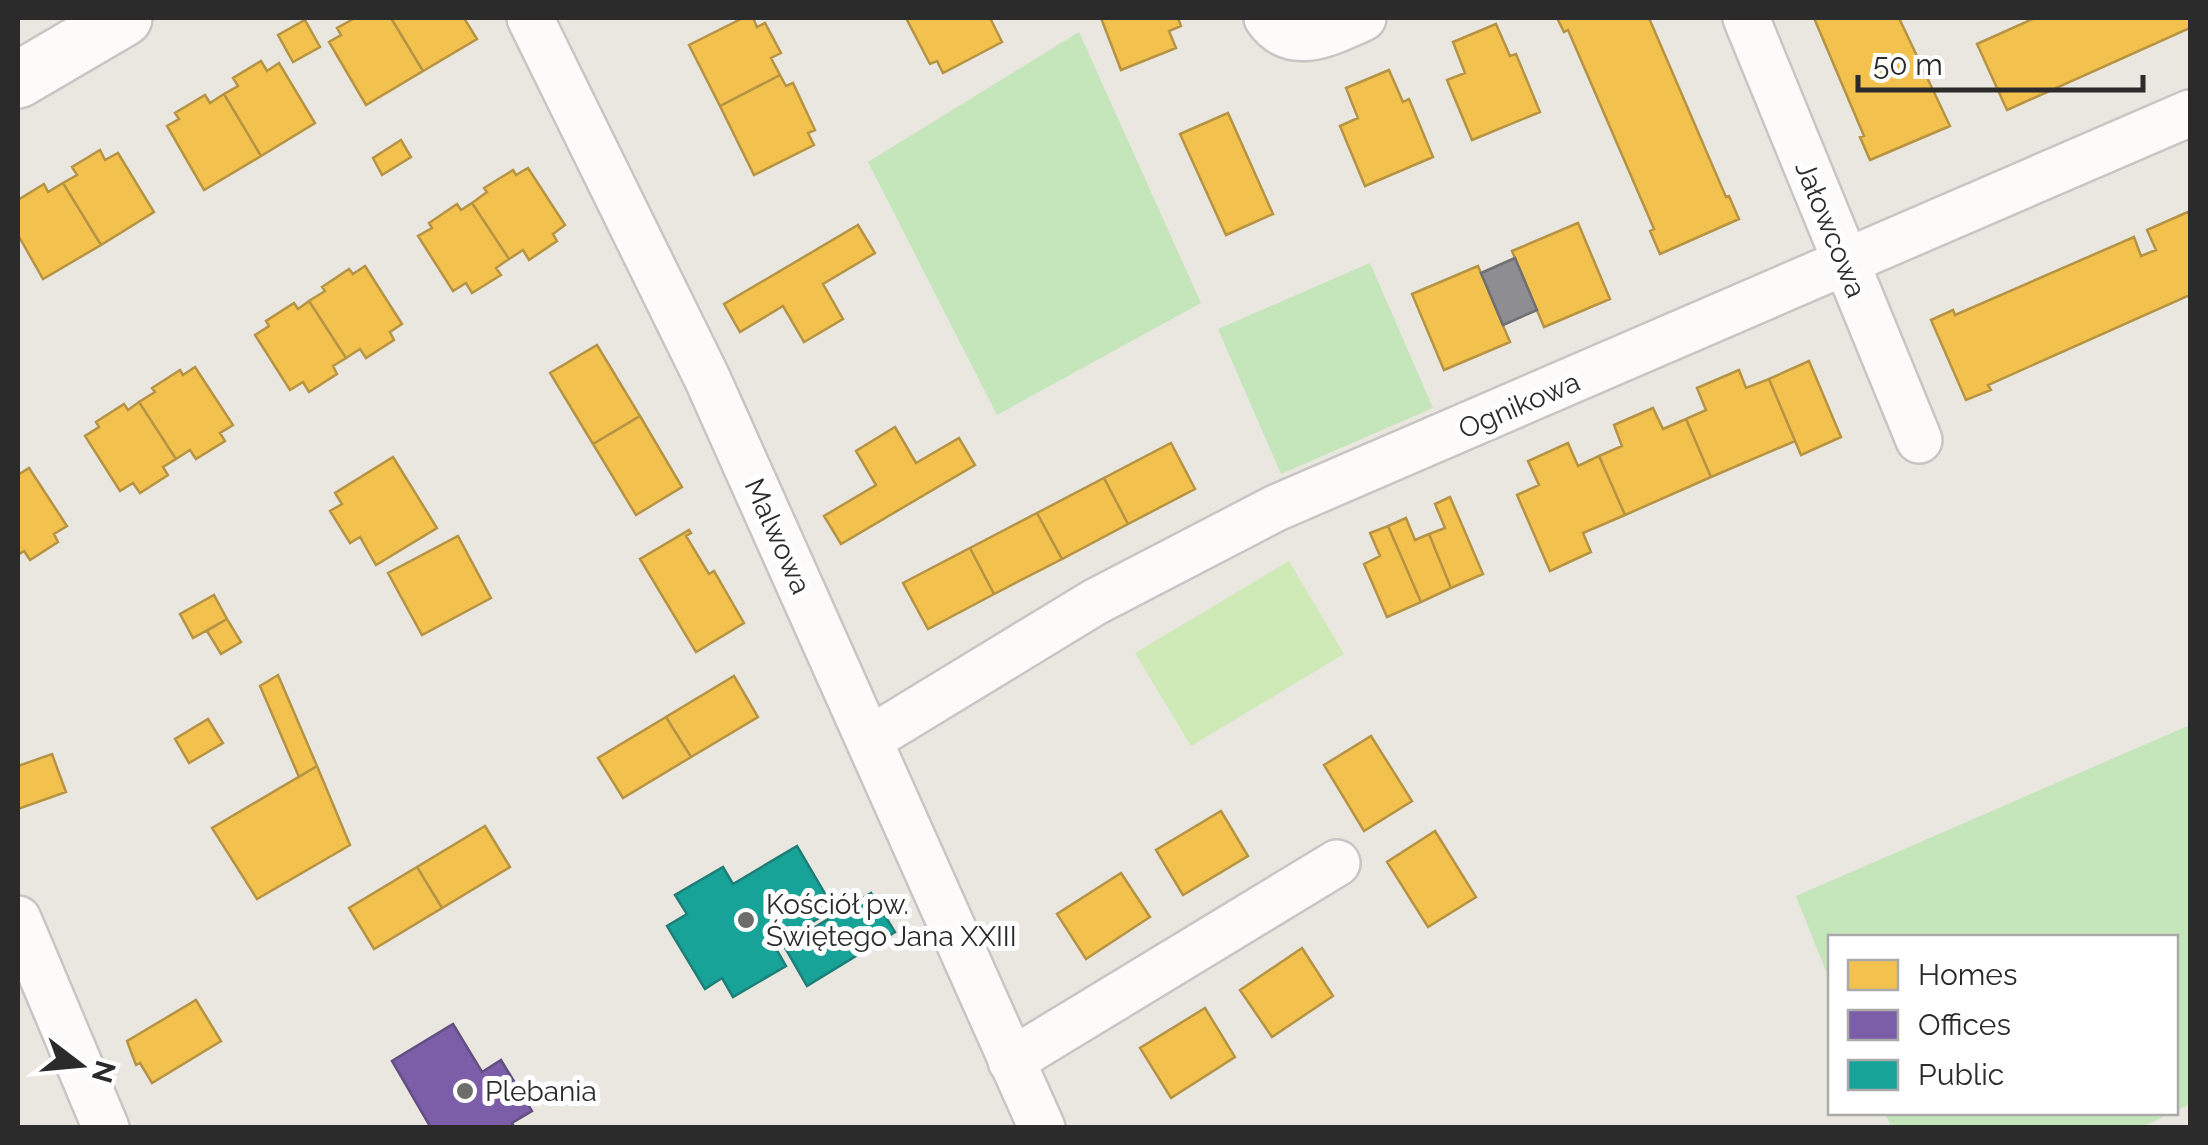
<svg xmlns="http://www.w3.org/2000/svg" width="2208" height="1145" font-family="Raleway,sans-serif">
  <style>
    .green { fill: #c5e5ba }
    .pitch { fill: #cfe9b7 }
    .homes { fill: #f2c14e; stroke: #b69444; stroke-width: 2.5 }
    .offices { fill: #7b5ea7; stroke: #634f82; stroke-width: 2.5 }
    .public { fill: #17a398; stroke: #1d7f77; stroke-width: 2.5 }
    .industry { fill: #8d8d92; stroke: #707073; stroke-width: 2.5 }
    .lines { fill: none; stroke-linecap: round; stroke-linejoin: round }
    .minor-casing { stroke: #c7c6c5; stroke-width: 50 }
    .tertiary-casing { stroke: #c7c6c5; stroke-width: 60 }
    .minor { stroke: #fcfbfa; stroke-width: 45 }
    .tertiary { stroke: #fcfbfa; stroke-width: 55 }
    .poi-dot { fill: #6e6d6a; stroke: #fff; stroke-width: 4 }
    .labels { text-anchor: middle; stroke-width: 10; stroke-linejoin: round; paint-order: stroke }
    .street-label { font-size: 28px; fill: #2b2b2b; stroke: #fff }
    .poi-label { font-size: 28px; fill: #2b2b2b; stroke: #fff; text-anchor: start }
  </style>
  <rect width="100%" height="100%" fill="#eae7e0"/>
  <path class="green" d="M1079,32L1201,303L997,415L868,162Z
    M1370,263L1433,408L1281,474L1218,329Z
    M2190,725V1104L2176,1111V938H1830V981L1796,896Z
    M1885,1113H2172L2139,1128L1891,1127Z"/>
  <path class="pitch" d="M1289,561L1344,654L1191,746L1135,653Z"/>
  <path class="homes" d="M355,18H391L423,71L366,105L329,42L341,35L337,28Z
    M391,18H464L477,39L423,71Z
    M743,18H753L757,27L765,23L781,53L771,58L780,75L720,106L689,45Z
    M906,18H990L1002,42L943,73L937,61L930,64Z
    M1101,18H1178L1181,26L1169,31L1176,48L1121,70Z
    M1557,18H1649L1726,197L1729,196L1739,219L1660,254L1650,231L1654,229L1568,30L1564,32Z
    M1814,18H1899L1950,126L1870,160L1860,137L1864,136Z
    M2035,18H2190V28L2007,110L1977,44Z
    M305,20L320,47L293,62L278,35Z
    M1496,24L1510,56L1516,54L1540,112L1472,140L1447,80L1465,73L1453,42Z
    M261,61L267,71L279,63L315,123L261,156L224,94L238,86L233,78Z
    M1389,70L1403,102L1409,99L1433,157L1365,186L1340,126L1358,118L1346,88Z
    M780,75L786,86L793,83L815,130L808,133L814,145L754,175L720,106Z
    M224,94L261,156L204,190L167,126L179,119L175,113L205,95L210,103Z
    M1228,113L1273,214L1226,235L1180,134Z
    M401,140L411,157L382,175L373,158Z
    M100,150L105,160L118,153L154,212L101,245L63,183L77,175L72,167Z
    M528,168L565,225L553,234L557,241L529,260L523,250L509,259L472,203L487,192L484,188L513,170L516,175Z
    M63,183L101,245L43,279L18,235V200L44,184L48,192Z
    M472,203L509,259L496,268L501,275L472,293L466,283L453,291L418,236L432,228L429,223L457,204L461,210Z
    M2190,211V295L1988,385L1991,390L1966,400L1931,320L1953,310L1955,315L2134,237L2141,256L2156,250L2147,230Z
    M1578,223L1610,299L1544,327L1512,251Z
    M858,225L875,253L823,284L843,319L804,342L783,306L740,332L724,304Z
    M365,266L402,324L390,332L394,340L366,358L360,349L346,358L309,301L325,291L322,287L349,269L353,274Z
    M1478,266L1510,342L1444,370L1412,294Z
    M309,301L346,358L333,366L337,374L309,392L303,382L290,390L255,335L269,326L266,321L294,303L298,309Z
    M597,345L640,416L593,444L550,373Z
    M1809,361L1841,437L1801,455L1769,379Z
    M195,367L233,425L220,433L225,441L196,459L190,450L176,459L139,402L155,392L152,388L180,370L183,375Z
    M1739,370L1746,388L1769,379L1795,441L1711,477L1686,419L1706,410L1697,388Z
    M139,402L176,459L163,467L168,475L140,493L133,483L120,491L85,436L99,427L96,422L124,404L128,410Z
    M1653,408L1663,429L1686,419L1711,477L1625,515L1599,456L1622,446L1614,425Z
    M640,416L682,487L636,515L593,444Z
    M895,427L916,463L959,438L975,465L841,544L824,516L876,485L856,451Z
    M1171,443L1195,489L1128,524L1104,478Z
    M1568,443L1578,466L1599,456L1625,515L1583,533L1591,552L1550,571L1517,495L1539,485L1528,461Z
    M393,457L437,528L376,565L360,537L350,543L330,511L342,504L335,493Z
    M29,468L67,526L54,534L58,542L30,560L24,551L18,555V475Z
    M1104,478L1128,524L1062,559L1037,513Z
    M1450,497L1483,574L1451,588L1429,534L1445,528L1435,504Z
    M1037,513L1062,559L994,594L970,548Z
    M1406,518L1415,540L1429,534L1451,588L1421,602L1388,526Z
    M1388,526L1421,602L1387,617L1364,564L1380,556L1370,533Z
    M689,530L691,533L686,536L709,574L714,571L744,623L696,652L640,559Z
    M458,536L491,598L422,635L388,573Z
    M970,548L994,594L928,629L903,583Z
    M214,595L227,619L193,638L180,614Z
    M227,619L241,642L221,654L207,631Z
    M278,675L317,766L299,777L260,686Z
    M734,676L758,717L691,757L666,717Z
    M666,717L691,757L623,798L598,758Z
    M208,719L223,743L189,763L175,739Z
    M1371,736L1412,801L1364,831L1324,765Z
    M52,754L66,792L18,809V766Z
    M317,766L350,845L257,899L212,828Z
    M1221,811L1248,856L1183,895L1156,850Z
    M485,826L510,867L442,908L417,867Z
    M1435,831L1476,897L1428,927L1387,862Z
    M417,867L442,908L374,949L349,908Z
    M1121,873L1150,917L1086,959L1057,914Z
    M1302,948L1333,996L1272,1037L1240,990Z
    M196,1000L221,1041L152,1083L140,1063L136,1065L127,1041Z
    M1205,1008L1235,1057L1171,1098L1140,1048Z"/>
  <path class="offices" d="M453,1024L482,1072L501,1060L532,1111L512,1123L515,1128H431L392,1061Z"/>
  <path class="public" d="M797,846L834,909L774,945L786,966L733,997L722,978L705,989L667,926L687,914L675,895L723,867L733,884Z
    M871,893L895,932L807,986L784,946Z"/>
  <path class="industry" d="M1515,258L1537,310L1503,325L1481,273Z"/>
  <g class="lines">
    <g class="minor-casing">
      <path id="minor" d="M530,18L707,378L1042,1128
        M1267,18C1292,54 1331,32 1363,18
        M1746,18L1919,440
        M870,739L1095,602L1276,508L2190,113
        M18,919L106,1128
        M1011,1061L1337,863"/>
    </g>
    <g class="tertiary-casing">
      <path id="tertiary" d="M18,80L124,18"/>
    </g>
    <use href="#minor" class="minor"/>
    <use href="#tertiary" class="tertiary"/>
  </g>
  <g class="poi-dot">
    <circle cx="746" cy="920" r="10"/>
    <circle cx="465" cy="1091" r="10"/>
  </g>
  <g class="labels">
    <g class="street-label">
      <text transform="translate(1831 229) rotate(68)" y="10">Jałowcowa</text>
      <text transform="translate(1519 405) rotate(-23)" y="10">Ognikowa</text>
      <text transform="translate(778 536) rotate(66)" y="10">Malwowa</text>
    </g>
    <g class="poi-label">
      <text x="766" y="914">Kościół pw.<tspan x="766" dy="32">Świętego Jana XXIII</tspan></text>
      <text x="485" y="1101">Plebania</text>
    </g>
  </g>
  <rect width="2208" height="1145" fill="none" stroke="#2b2b2b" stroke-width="40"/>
  <rect x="1828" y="935" width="350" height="180" fill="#ffffff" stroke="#aaaaaa" stroke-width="2.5"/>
  <rect x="1848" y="960" width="50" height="30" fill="#f2c14e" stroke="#aaaaaa" stroke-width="2.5"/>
  <text x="1918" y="985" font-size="30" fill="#2b2b2b">Homes</text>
  <rect x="1848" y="1010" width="50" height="30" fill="#7b5ea7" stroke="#aaaaaa" stroke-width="2.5"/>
  <text x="1918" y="1035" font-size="30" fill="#2b2b2b">Offices</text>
  <rect x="1848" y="1060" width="50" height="30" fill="#17a398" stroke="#aaaaaa" stroke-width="2.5"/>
  <text x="1918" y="1085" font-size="30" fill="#2b2b2b">Public</text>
  <g transform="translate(80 1065) rotate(106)" stroke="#ffffff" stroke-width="8" paint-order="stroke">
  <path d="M0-8L18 38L0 25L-18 38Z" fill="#2b2b2b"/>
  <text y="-15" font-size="28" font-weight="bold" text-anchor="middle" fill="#2b2b2b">N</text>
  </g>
  <path d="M1858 75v15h285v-15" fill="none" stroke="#2b2b2b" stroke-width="5"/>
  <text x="1873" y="75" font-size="30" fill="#2b2b2b" stroke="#ffffff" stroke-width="8" paint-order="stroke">50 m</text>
</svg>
